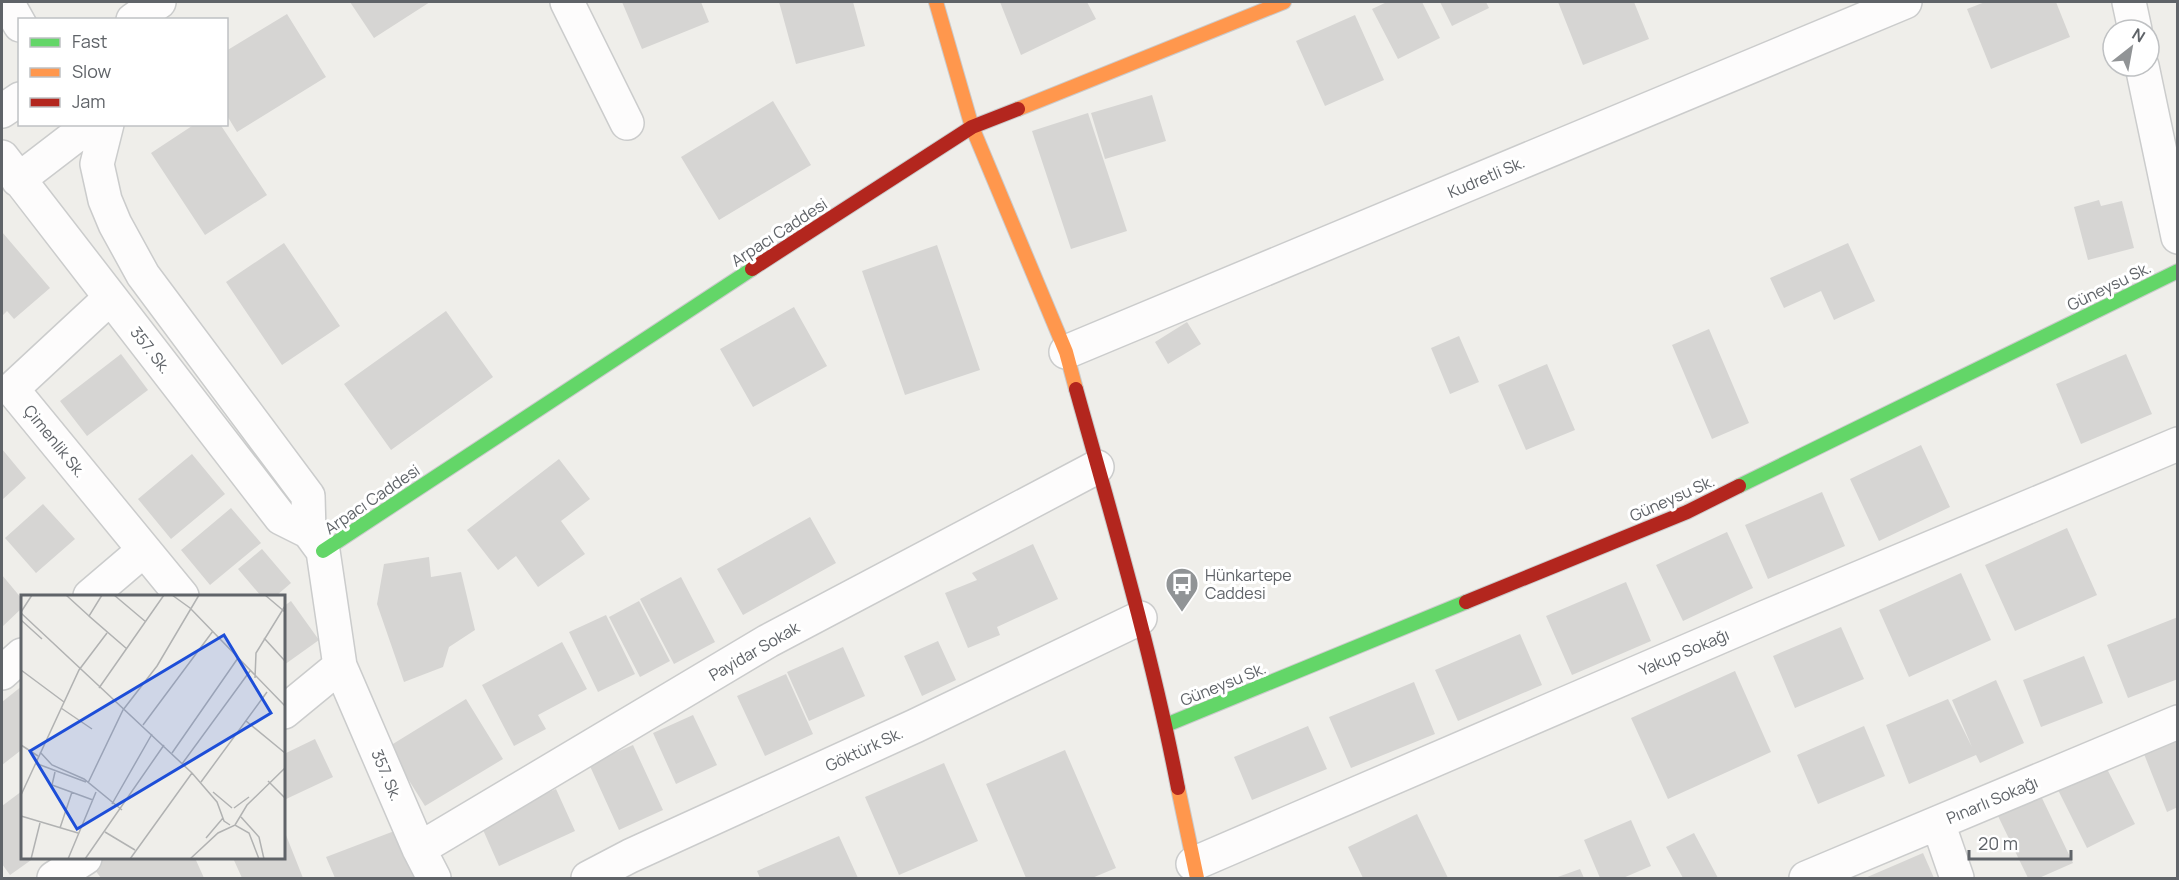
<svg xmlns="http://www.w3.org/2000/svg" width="2179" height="880" font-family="Manrope,sans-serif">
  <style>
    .building { fill: #d6d5d3 }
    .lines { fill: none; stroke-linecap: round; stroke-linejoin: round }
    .street-casing { stroke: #cbcccc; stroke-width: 36 }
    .fast-casing { stroke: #cacacb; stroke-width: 16 }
    .slow-casing { stroke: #cacacb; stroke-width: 16 }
    .jam-casing { stroke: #cacacb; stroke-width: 16 }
    .street { stroke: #fdfcfc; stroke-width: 33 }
    .fast { stroke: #63d668; stroke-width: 14 }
    .slow { stroke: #ff974d; stroke-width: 14 }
    .jam { stroke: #b3261e; stroke-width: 14 }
    .labels { text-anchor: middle; stroke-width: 6; stroke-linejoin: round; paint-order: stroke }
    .street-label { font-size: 16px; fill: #5f6368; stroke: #fff }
    .poi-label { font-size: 16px; fill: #5f6368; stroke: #fff; text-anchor: start }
    .inset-road { fill: none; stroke: #b1b2b2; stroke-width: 1.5 }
    .view { fill: #1d4ed8; fill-opacity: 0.15; stroke: #1d4ed8; stroke-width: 3 }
    .inset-edge { fill: none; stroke: #5f6368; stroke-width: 3 }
  </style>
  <rect width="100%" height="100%" fill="#efeeea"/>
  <path class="building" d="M350,2H430L374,38Z
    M622,2H701L709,22L642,49Z
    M779,2H853L865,46L796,64Z
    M1000,2H1087L1096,19L1021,55Z
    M1387,2H1422L1440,38L1398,59L1372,9Z
    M1440,2H1486L1489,8L1452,26Z
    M1558,2H1634L1649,39L1583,65Z
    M1985,2H2056L2070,37L1991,69L1967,9Z
    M287,14L326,77L237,132L226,114V51Z
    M1355,15L1384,80L1325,106L1296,41Z
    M1152,95L1166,141L1105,159L1091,113Z
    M773,101L811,165L719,220L681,157Z
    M1088,113L1127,231L1071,249L1032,131Z
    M195,124H220L267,195L205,235L151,153Z
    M2099,200L2101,206L2122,201L2134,248L2088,260L2074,207Z
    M2,232L50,288L14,319L7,311L2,316Z
    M284,243L340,326L282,365L226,282Z
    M1848,243L1875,301L1834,320L1821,291L1784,308L1770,278Z
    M937,245L980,370L905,395L862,271Z
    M794,307L827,366L753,407L720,349Z
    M446,311L493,377L391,450L344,384Z
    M1187,322L1201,344L1168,364L1155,342Z
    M1709,329L1749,423L1712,439L1672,345Z
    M1459,336L1479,382L1450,394L1431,348Z
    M121,354L148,390L87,436L60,401Z
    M2126,354L2152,414L2081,444L2056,384Z
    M1547,364L1575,430L1526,450L1498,385Z
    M1921,445L1950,507L1879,541L1850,479Z
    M2,449L26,478L2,500Z
    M192,454L225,494L171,539L138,499Z
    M559,459L590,499L561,521L585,554L538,587L516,556L498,570L467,530Z
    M1822,492L1845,546L1768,579L1745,525Z
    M43,504L75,539L36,573L5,538Z
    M231,508L261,543L210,585L181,550Z
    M810,517L836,563L743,615L717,569Z
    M2067,528L2097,595L2015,631L1985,565Z
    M1727,532L1753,588L1683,621L1656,565Z
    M1033,544L1058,599L997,627L1000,635L968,648L945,593L977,580L972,573Z
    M262,549L291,583L276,596H261L238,569Z
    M429,557L431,577L461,572L475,630L449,647L443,667L404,682L377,604L384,564Z
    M1961,573L1991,640L1909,677L1879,610Z
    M2,575L22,599V608L2,627Z
    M681,577L715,642L674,664L640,599Z
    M1626,582L1651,641L1572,675L1546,616Z
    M291,601L319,640L284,665V606Z
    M639,601L670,661L640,677L609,617Z
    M606,615L635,674L598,692L569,632Z
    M2178,617V679L2128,698L2107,645Z
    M1841,627L1864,679L1795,708L1773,656Z
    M1520,634L1542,685L1458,721L1435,670Z
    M938,641L956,680L922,696L904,656Z
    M562,642L587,689L538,715L546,729L514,746L482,685Z
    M843,647L865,696L809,721L787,672Z
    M2084,656L2103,703L2041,727L2023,680Z
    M1735,671L1771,752L1668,799L1631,718Z
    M786,674L813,734L765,756L737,696Z
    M1996,680L2024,743L1980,763L1976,755L1909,784L1886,725L1948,699L1972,747L1952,700Z
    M1414,682L1435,734L1351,768L1329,717Z
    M22,686V756L20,751L2,765V702Z
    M466,699L503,759L425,806L388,747Z
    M693,715L717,765L676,784L653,733Z
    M1308,726L1327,769L1252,800L1234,757Z
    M1864,726L1885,776L1818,804L1797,755Z
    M315,739L333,777L284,800V754Z
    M2178,741V807L2167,812L2144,754Z
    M633,745L663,810L619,830L589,764Z
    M1065,750L1116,868L1092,878H1026L986,784Z
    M944,763L978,841L899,875L865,797Z
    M2105,765L2135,824L2087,848L2057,788Z
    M556,789L575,831L499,866L480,823Z
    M22,791V858H34L10,875L2,864V806Z
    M2041,796L2073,863L2039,878H2028L1998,816Z
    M1417,814L1448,878H1363L1348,847Z
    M1631,820L1651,866L1623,878H1600L1584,840Z
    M284,830L303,878H242L233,858H284Z
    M397,830L416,878H335L326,857Z
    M1694,833L1718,878H1683L1666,847Z
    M839,836L858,878H760L757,871Z
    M1923,853L1934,878H1865Z
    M104,858H195L204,878H101L92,866Z
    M1580,869L1584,878H1555Z"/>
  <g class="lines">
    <g class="street-casing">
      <path id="street" d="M7,2L20,25
        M567,2L627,123
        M2129,2L2135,30
        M133,20L159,2
        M2142,66L2178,237
        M2,111L20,99
        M107,124L97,164L105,200L115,224L143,275L308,496L309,532
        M2,157L281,518L309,532L323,551L340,666L419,849L434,878
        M18,180L91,124
        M110,298L12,389L182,596
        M1066,352L1905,2
        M90,596L144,550
        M2,673L22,655
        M284,712L340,666
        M1938,823L1957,878
        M419,849L768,641L1097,467
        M1193,864L1766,617L2178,444
        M54,878L85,858
        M588,878L630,856L915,726L1140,618
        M1806,878L2178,722"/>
    </g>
    <g class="fast-casing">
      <path id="fast" d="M1739,486L2178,271
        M323,551L752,269
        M1166,725L1466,602"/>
    </g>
    <g class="slow-casing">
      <path id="slow" d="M936,2L972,127L1066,352L1076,389
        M1018,109L1284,2
        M1178,788L1197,878"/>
    </g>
    <g class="jam-casing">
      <path id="jam" d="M752,269L972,127L1018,109
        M1076,389C1113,521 1152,653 1178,788
        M1466,602L1687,512L1739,486"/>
    </g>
    <use href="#street" class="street"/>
    <use href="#fast" class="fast"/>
    <use href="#slow" class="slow"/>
    <use href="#jam" class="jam"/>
  </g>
  <defs>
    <g id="bus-pin" transform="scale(1.725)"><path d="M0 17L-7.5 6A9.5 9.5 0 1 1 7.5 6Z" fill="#919496" stroke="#fff"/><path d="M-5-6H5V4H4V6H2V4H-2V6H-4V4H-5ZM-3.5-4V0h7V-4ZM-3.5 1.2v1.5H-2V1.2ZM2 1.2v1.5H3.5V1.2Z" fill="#fff"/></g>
  </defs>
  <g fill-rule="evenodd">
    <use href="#bus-pin" x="1182" y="584"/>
  </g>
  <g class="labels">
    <g class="street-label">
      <text transform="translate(1486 177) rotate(-23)" y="6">Kudretli Sk.</text>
      <text transform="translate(779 232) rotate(-33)" y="6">Arpacı Caddesi</text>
      <text transform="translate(2109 286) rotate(-26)" y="6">Güneysu Sk.</text>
      <text transform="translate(151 350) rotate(52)" y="6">357. Sk.</text>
      <text transform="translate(55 441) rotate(51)" y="6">Çimenlik Sk.</text>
      <text transform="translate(1672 498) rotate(-24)" y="6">Güneysu Sk.</text>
      <text transform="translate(372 499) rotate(-34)" y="6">Arpacı Caddesi</text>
      <text transform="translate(754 651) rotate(-30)" y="6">Payidar Sokak</text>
      <text transform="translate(1684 652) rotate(-23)" y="6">Yakup Sokağı</text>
      <text transform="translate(1223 684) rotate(-22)" y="6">Güneysu Sk.</text>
      <text transform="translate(864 749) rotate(-25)" y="6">Göktürk Sk.</text>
      <text transform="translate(387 775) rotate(67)" y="6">357. Sk.</text>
      <text transform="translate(1992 800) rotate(-23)" y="6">Pınarlı Sokağı</text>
    </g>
    <g class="poi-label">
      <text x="1205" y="581">Hünkartepe<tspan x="1205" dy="18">Caddesi</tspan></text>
    </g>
  </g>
  <g transform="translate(21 595)">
    <rect width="264" height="264" fill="#efeeea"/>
    <path class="inset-road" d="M45,0L68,21M81,0L68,21L106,54M93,0L125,27M151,0L169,13L264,111M244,0L264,17M0,17L11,0M0,18L171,178L196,207L203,226L209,230M0,25L21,44M243,43L264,66M0,75L43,107M234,83L235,58L264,11M78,93L143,0M40,113L71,134M225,126L264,158M122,130L192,36M0,150L17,161M19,157L31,170L63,184L101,215M151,158L217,63M14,168L65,187M161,169L229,76M34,177L31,190L72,205M247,186L264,203M180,187L246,97M67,188L102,115L136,71L178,0M192,197L211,213M0,200L58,75L86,38M91,209L131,139M213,213L228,202M0,221L57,238M220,222L238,242L243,264M214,230L226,210L264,173M39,233L51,197M84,237L114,255M185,243L202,223M10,264L19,228M47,264L75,197M64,264L143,150M109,264L171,178M169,264L197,238L214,230L228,238L238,264"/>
    <path class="view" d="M203,40L250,118L56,234L9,156Z"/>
    <rect width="264" height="264" class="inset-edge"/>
  </g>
  <rect width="2179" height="880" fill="none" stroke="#5f6368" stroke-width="6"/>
  <rect x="18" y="18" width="210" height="108" fill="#ffffff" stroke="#bfc1c3" stroke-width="1.5"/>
  <rect x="30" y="38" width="30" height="9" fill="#63d668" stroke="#bfc1c3" stroke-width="1.5"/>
  <text x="72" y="48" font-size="18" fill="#5f6368">Fast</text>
  <rect x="30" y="68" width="30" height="9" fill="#ff974d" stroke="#bfc1c3" stroke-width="1.5"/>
  <text x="72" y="78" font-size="18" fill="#5f6368">Slow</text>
  <rect x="30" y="98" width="30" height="9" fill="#b3261e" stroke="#bfc1c3" stroke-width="1.5"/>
  <text x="72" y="108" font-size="18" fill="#5f6368">Jam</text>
  <g transform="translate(2131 48) rotate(31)"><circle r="28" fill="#ffffff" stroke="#bfc1c3" stroke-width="1.5"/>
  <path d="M0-4.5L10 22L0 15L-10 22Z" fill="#919496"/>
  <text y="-9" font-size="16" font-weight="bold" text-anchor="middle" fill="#5f6368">N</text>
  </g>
  <path d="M1969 850v9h102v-9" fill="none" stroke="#5f6368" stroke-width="3"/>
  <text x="1978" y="850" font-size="18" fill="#5f6368" stroke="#ffffff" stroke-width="4.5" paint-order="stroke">20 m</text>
</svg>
